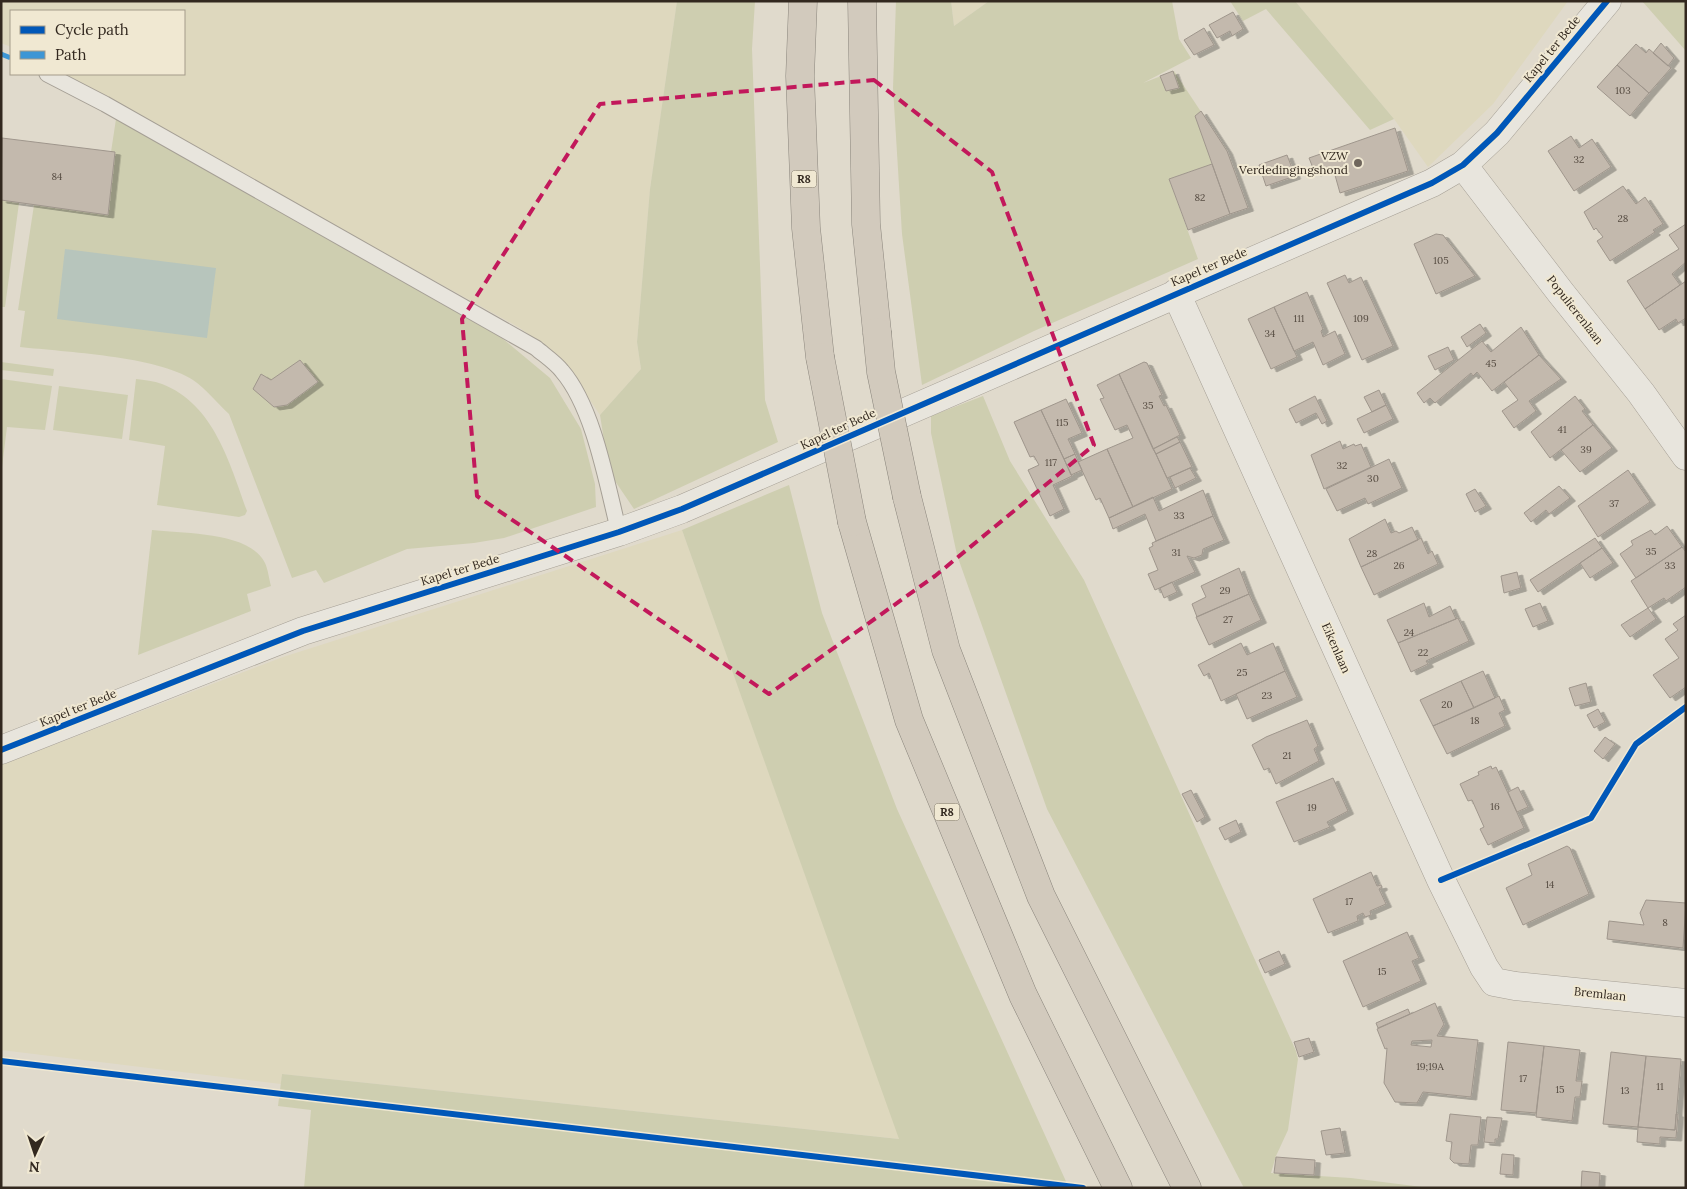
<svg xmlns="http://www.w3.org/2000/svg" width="1687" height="1189" font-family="Lora,serif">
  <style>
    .farmland { fill: #ded8be }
    .green { fill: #ceceb0 }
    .water { fill: #b7c5bc }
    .building { fill: #c3b9ad; stroke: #9f968c; fill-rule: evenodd; filter: url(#shadow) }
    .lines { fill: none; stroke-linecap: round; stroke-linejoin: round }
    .service-casing { stroke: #a59f95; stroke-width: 17 }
    .minor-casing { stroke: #a59f95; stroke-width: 29 }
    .motorway-casing { stroke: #8a857c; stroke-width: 29 }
    .service { stroke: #e8e5dd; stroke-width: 15 }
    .minor { stroke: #e8e5dd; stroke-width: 28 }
    .motorway { stroke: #d2cabd; stroke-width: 28 }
    .motorway-bridge-casing { stroke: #8a857c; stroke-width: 29; stroke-linecap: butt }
    .motorway-bridge { stroke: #d2cabd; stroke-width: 28 }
    .quiet { stroke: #3d96d5; stroke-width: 5; stroke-dasharray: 10 5; stroke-linecap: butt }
    .cycleway-casing { stroke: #f0e8d2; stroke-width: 9 }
    .cycleway { stroke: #0057b8; stroke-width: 6 }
    .marked { fill: none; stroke: #c2185b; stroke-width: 4; stroke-dasharray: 10 6; stroke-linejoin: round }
    .poi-dot { fill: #6f665c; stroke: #f0e8d2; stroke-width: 2 }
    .labels { text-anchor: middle; stroke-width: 4; stroke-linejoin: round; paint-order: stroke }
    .number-label { font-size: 10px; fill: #564c42 }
    .shield { fill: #f0e8d2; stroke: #6b6255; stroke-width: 1 }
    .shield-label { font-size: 11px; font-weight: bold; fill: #32281f }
    .street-label { font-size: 12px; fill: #32281f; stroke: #f0e8d2 }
    .poi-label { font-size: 12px; fill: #32281f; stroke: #f0e8d2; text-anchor: end }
  </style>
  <defs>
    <filter id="shadow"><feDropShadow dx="5.5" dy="3" stdDeviation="0" flood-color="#0004"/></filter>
  </defs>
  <rect width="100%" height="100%" fill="#e0dacc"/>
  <path class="farmland" d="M1,1H677L650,189L637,342L641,369L600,415L564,362L520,328L61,74H184V11H11V47L1,43Z
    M951,1H989L954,26Z
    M1295,1H1568L1493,104L1428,167L1394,119Z
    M682,530L900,1139L282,1074L281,1084L1,1050V765L283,657Z"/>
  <path class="green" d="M677,1H755L752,49L765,400L778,442L634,509L615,481L606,453L600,415L641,369L637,342L650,189Z
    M896,1H951L954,26L989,1H1172L1179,39L1191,58L1143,83L1174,71L1227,151L1210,158L1212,164L1169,179L1198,259L1034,331L922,385L902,234L893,88Z
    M1230,1H1295L1394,119L1370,130L1266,9L1243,21Z
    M1642,1H1686V51Z
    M116,119L502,338L550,378L581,429L595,484L596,507L504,538L474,543L407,549L324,583L316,570L292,578L229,414C217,403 206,389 193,380C157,356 65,352 20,347L25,311L18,310L34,205L108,214L115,153L111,152Z
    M1,200L19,203L5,307H1Z
    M1,362L54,369L53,376L1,370Z
    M1,379L52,386L45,430L7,427L1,475Z
    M136,379C144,380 154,381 162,384C214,404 230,464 247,511L245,515L239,517L157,505L165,446L129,440Z
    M59,386L128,395L122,439L53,430Z
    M983,396L1010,461L1084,580L1296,1051L1298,1059L1288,1130L1276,1156L1271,1173L1351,1178L1430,1188H1244L1047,809L957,555L931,433V416Z
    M789,485L822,613L897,809L1069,1188H304L311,1110L278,1106L282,1074L899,1139L682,530Z
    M152,530C184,534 249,531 265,563C268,569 269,579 271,586L247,594L251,611L138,655Z"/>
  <path class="water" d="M65,249L216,268L207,338L57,319Z"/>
  <path class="building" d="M1233,12L1243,29L1232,36L1230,31L1217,38L1209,25Z
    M1204,28L1214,45L1194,55L1184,40Z
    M1661,43L1674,58L1668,66L1653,53Z
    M1636,44L1646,53L1649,49L1671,68L1649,93L1617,65Z
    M1617,65L1649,93L1630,116L1597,87Z
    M1173,71L1179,88L1166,91L1160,76Z
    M1201,111L1227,151L1248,208L1230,214L1195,116Z
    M1395,128L1408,171L1340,193L1333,168L1315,173L1309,158Z
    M1571,136L1579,148L1592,139L1611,167L1574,191L1548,151Z
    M2,138L115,152L108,215L1,200Z
    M1287,155L1295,176L1266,186L1259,165Z
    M1212,164L1230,214L1188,230L1169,179Z
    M1623,186L1636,204L1645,197L1663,224L1653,230L1655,232L1610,261L1597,241L1603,237L1596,228L1594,230L1584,212Z
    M1686,224V262L1672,274L1680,285L1645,309L1627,281L1679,249L1669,235Z
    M1436,234L1443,235L1475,276L1436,294L1414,244Z
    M1345,275L1349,283L1361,277L1393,346L1362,360L1327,283Z
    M1686,281V318L1678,323L1676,319L1659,330L1645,309Z
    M1307,292L1323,329L1321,331L1323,337L1335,331L1345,354L1323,365L1313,342L1294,351L1274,307Z
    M1274,307L1297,357L1271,369L1248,319Z
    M1480,324L1486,333L1467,347L1461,337Z
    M1521,327L1539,355L1492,391L1477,372L1473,376L1471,373L1435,403L1430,398L1424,403L1417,393L1482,341L1491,352Z
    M1448,347L1454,360L1435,370L1428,356Z
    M1539,355L1561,379L1529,401L1536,411L1514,428L1502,411L1518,400L1504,382Z
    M300,360L318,382L287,405L274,407L253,389L261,374L271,380Z
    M1144,362L1147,363L1162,395L1159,396L1164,406L1166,405L1180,435L1153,449L1119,374Z
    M1119,374L1172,489L1133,507L1107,449L1133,438L1127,425L1115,430L1100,399L1104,398L1097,385Z
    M1379,390L1386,405L1372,412L1364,397Z
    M1315,396L1327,421L1322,424L1316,413L1296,423L1289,409Z
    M1575,396L1585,409L1582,411L1593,425L1550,458L1531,432Z
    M1066,399L1082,433L1068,439L1075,454L1064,459L1041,410Z
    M1386,405L1393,419L1364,433L1357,419Z
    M1041,410L1072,476L1053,485L1064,509L1050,516L1028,470L1039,465L1034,456L1030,457L1014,422Z
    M1593,425L1612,448L1580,472L1561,450Z
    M1177,437L1180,442L1156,454L1153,449Z
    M1340,441L1343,449L1354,444L1355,446L1361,444L1371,467L1324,489L1311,455Z
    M1180,442L1192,467L1167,478L1156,454Z
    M1107,449L1133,507L1109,518L1100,498L1096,500L1078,462Z
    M1075,454L1082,470L1071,475L1064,459Z
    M1389,459L1402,488L1368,504L1365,498L1337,511L1326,489Z
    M1190,468L1196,478L1175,488L1170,477Z
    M1628,470L1650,502L1598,537L1578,506Z
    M1559,486L1570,498L1549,514L1546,510L1531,522L1524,513Z
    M1475,489L1486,506L1475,512L1466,494Z
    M1203,490L1213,516L1156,541L1145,514L1113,529L1109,518L1153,497L1159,511Z
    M1213,516L1224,540L1203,549L1202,555L1194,558L1187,556L1195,572L1155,590L1148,574L1158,570L1149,548L1153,546L1152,543Z
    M1385,519L1391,533L1396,531L1399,533L1412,527L1418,540L1361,567L1349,539Z
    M1667,526L1682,547L1636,578L1620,554L1633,545L1631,541L1651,530L1655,535Z
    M1421,538L1428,554L1432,551L1438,564L1374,595L1361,567Z
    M1595,538L1602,548L1538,592L1530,580Z
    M1682,547L1686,552V587L1666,601L1664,598L1648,608L1631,581Z
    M1602,548L1613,563L1590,578L1580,563Z
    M1239,568L1249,594L1197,617L1192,604L1206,597L1201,586Z
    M1517,572L1521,588L1504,593L1501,576Z
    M1172,582L1177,592L1164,598L1160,588Z
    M1249,594L1261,620L1209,645L1196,617Z
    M1424,603L1429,617L1450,606L1456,619L1398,643L1387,620Z
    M1540,603L1548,621L1533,627L1525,609Z
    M1648,608L1656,619L1630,637L1621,625Z
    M1686,615V687L1670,698L1653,675L1679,658L1665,639L1678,630L1673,624Z
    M1458,618L1469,641L1426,661L1428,664L1411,672L1398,643Z
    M1241,643L1247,655L1273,643L1285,671L1221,701L1209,673L1204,676L1198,665Z
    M1285,671L1297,697L1247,719L1236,694Z
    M1483,671L1495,698L1474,708L1461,681Z
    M1461,681L1474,708L1433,726L1420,700Z
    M1586,683L1591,702L1575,706L1569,688Z
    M1499,696L1505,710L1499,713L1505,726L1447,754L1433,726Z
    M1598,709L1605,722L1594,728L1587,715Z
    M1307,720L1318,746L1314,749L1319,761L1276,784L1269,768L1264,770L1252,745L1266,737Z
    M1605,737L1615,744L1603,759L1594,751Z
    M1491,766L1492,769L1496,767L1524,828L1488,845L1480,829L1484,827L1472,800L1468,801L1460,784L1479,775L1478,772Z
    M1333,778L1348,811L1327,822L1330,827L1294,842L1276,802Z
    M1518,787L1528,807L1517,812L1508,792Z
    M1191,790L1205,817L1197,822L1182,794Z
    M1236,820L1241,832L1225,840L1219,828Z
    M1567,846L1570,848L1589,894L1523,925L1506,888L1532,875L1528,864Z
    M1371,872L1377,886L1381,885L1382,887L1379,889L1386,904L1370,911L1371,915L1365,917L1363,913L1357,916L1358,921L1328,933L1313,899Z
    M1646,900L1686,903L1683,948L1607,939L1609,921L1644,925L1640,913Z
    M1407,932L1419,958L1412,961L1421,981L1363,1007L1343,961Z
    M1279,951L1285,964L1265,973L1259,960Z
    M1435,1003L1444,1024L1437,1036L1478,1040L1471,1097L1423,1092L1417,1103L1395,1102L1384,1083L1387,1048L1385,1049L1377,1029ZM1432,1040L1431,1047L1411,1045L1412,1041Z
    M1408,1009L1410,1014L1378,1028L1376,1023Z
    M1309,1038L1314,1052L1299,1057L1294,1042Z
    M1508,1042L1544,1046L1536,1113L1501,1110Z
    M1544,1046L1580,1050L1576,1081H1582L1580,1097H1575L1572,1121L1536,1117Z
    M1611,1052L1646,1056L1638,1127L1603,1124Z
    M1646,1056L1681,1059L1675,1130L1638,1127Z
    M1450,1114L1481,1117L1478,1145H1471L1469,1164L1454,1163L1450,1159L1452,1142L1446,1141Z
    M1676,1114H1678L1676,1138L1660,1137V1144L1637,1142L1638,1127L1675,1130Z
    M1487,1117L1502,1118L1498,1139H1495V1143L1484,1142Z
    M1340,1128L1345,1153L1326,1155L1321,1131Z
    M1502,1154L1514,1155L1513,1175L1500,1174Z
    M1276,1157L1315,1160L1314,1175L1274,1173Z
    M1582,1171L1600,1173L1599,1188H1581Z"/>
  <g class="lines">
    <g class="service-casing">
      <path id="service" d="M47,74L105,104L536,348C544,355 555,362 562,371C594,408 607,485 619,532"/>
    </g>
    <g class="minor-casing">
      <path id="minor" d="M1463,165L1561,293L1641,393L1686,456
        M1176,293L1441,880L1484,967L1494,982L1515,986L1686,1003
        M1,750L303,631L619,532L682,509L1432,183L1463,165L1497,133L1607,1"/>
    </g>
    <g class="motorway-casing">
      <path id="motorway" d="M803,1L800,76L806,228L820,357
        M862,1L866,224L877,332
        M907,497L946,650L1041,896L1187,1188
        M852,522L909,720L1023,995L1118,1188"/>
    </g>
    <use href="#service" class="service"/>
    <use href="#minor" class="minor"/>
    <use href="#motorway" class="motorway"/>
    <g class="motorway-bridge-casing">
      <path id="motorway-bridge" d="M877,332L881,372L907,497
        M820,357L852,522"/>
    </g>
    <use href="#motorway-bridge" class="motorway-bridge"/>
    <path class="quiet" d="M1,54L11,58"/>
    <g class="cycleway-casing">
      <path id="cycleway" d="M1,750L303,631L619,532L682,509L1432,183L1463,165L1497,133L1607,1
        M1441,880L1591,818L1636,744L1686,707
        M1,1061L1083,1188"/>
    </g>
    <use href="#cycleway" class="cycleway"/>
  </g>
  <path class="marked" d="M874,80L992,172L1094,445L935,576L769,694L477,496L462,319L600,104Z"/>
  <circle class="poi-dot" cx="1358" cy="163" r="5"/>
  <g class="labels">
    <g class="number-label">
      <text x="1623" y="94">103</text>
      <text x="1579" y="163">32</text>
      <text x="57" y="180">84</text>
      <text x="1200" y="201">82</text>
      <text x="1623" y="222">28</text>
      <text x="1441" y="264">105</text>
      <text x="1299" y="322">111</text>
      <text x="1361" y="322">109</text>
      <text x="1270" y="337">34</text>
      <text x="1491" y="367">45</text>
      <text x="1148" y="409">35</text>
      <text x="1062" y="426">115</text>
      <text x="1562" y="433">41</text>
      <text x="1586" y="453">39</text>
      <text x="1051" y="466">117</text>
      <text x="1342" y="469">32</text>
      <text x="1373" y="482">30</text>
      <text x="1614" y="507">37</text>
      <text x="1179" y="519">33</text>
      <text x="1651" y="555">35</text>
      <text x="1176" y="556">31</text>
      <text x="1372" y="557">28</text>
      <text x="1399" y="569">26</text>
      <text x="1670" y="569">33</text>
      <text x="1225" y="594">29</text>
      <text x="1228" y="623">27</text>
      <text x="1409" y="636">24</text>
      <text x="1423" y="656">22</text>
      <text x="1242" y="676">25</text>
      <text x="1267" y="699">23</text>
      <text x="1447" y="708">20</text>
      <text x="1475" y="724">18</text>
      <text x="1287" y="759">21</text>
      <text x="1495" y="810">16</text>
      <text x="1312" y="811">19</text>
      <text x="1550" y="888">14</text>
      <text x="1349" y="905">17</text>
      <text x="1665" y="926">8</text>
      <text x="1382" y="975">15</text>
      <text x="1430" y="1070">19;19A</text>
      <text x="1523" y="1082">17</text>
      <text x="1660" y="1090">11</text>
      <text x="1560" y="1093">15</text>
      <text x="1625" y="1094">13</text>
    </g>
    <g class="shield">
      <rect x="791.5" y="170.5" width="25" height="17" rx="4"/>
      <rect x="934.5" y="803.5" width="25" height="17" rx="4"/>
    </g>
    <g class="shield-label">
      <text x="804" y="183">R8</text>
      <text x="947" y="816">R8</text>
    </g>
    <g class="street-label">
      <text transform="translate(1552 49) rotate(-51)" y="4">Kapel ter Bede</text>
      <text transform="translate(1209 267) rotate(-23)" y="4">Kapel ter Bede</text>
      <text transform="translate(1575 310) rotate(52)" y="4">Populierenlaan</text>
      <text transform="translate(838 429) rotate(-25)" y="4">Kapel ter Bede</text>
      <text transform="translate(460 570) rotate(-17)" y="4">Kapel ter Bede</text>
      <text transform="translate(1336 648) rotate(66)" y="4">Eikenlaan</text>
      <text transform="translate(78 708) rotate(-22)" y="4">Kapel ter Bede</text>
      <text transform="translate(1600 994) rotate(6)" y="4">Bremlaan</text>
    </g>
    <g class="poi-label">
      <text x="1348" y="160">VZW<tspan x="1348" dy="14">Verdedingingshond</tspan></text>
    </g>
  </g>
  <rect width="1687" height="1189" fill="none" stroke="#32281f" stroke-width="5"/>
  <rect x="10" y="10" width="175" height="65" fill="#f0e8d2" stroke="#a49b8a"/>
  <rect x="20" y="26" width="25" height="8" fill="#0057b8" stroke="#a49b8a"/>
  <text x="55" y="35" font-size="15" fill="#32281f">Cycle path</text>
  <rect x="20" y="51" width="25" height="8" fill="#3d96d5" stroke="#a49b8a"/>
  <text x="55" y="60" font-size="15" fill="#32281f">Path</text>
  <g transform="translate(35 1154) rotate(183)" stroke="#f0e8d2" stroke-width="4" paint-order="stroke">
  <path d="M0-4L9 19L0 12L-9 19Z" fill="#32281f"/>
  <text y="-8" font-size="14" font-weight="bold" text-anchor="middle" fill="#32281f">N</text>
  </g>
</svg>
